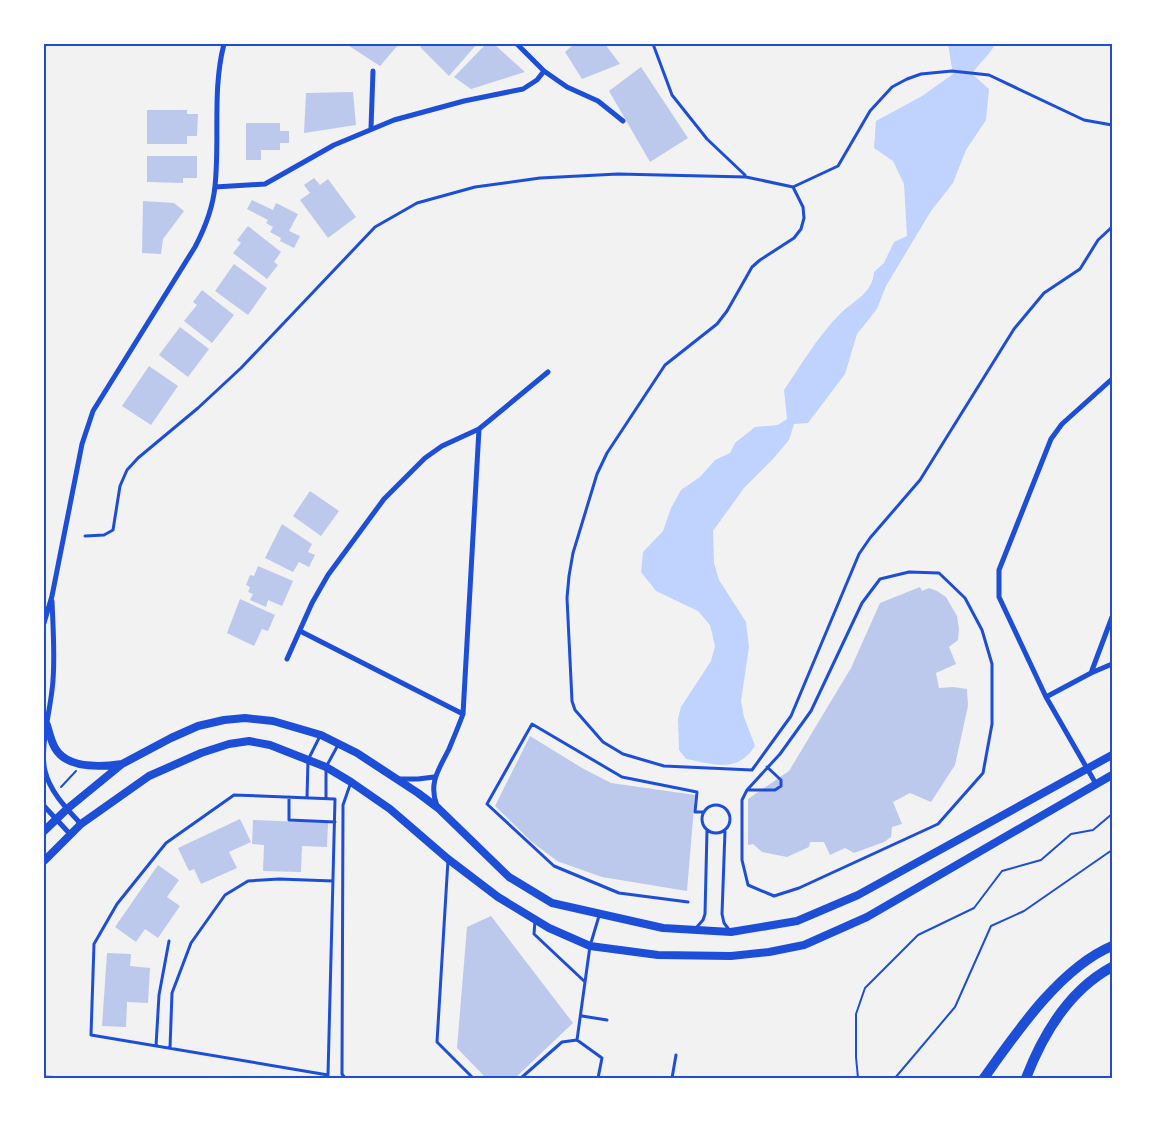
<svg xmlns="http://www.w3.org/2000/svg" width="1156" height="1122" font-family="'IBM Plex Sans',sans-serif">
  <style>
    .water { fill: #bfd3fe }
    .building { fill: #bdc9ec }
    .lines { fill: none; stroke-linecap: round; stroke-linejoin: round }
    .path { stroke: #1d4ed8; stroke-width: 2 }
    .service { stroke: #1d4ed8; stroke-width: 3 }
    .minor { stroke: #1d4ed8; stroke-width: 5 }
    .secondary { stroke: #1d4ed8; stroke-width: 8 }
    .motorway { stroke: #1d4ed8; stroke-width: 10 }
    .tram { stroke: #7290e2; stroke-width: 1.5 }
    .neatline { fill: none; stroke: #1d4ed8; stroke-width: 2 }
  </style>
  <rect width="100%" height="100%" fill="#f2f2f2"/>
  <path class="water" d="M948,44H995C990,55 979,63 972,74L989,89L986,120L966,150L953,183L931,211L886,286L877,309L857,334L845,374L808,423L794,424L789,440L772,460L744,488L713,531L714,563L719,580L746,622L749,647L741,701L744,717L755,746C737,774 714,764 686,759L679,750L678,719L681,707L711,661L715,646L710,625L698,611L656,591L641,572L643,552L663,531L671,508L681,490L700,477L715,460L730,453L735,443L755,427L778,425L787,419L784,390C801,365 818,336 840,314C853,301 873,293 874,272L884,263L894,242L907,236L904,184L893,161L874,148L876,121L922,96L953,74Z"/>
  <path class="building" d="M346,44H399L380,66Z
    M425,44H477L449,76L420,47Z
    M486,44H494L525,72L471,89L454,77Z
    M574,44H605L620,64L582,79L565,52Z
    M641,67L688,138L650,162L609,91Z
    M353,92L356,125L304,133L306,93Z
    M147,110H187V114H198L197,136H187V144H147Z
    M246,123H280V131H289V143H280V150H261V160H246Z
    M147,156H197V178H183V183L147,182Z
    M314,178L320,185L328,179L356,217L328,238L300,200L310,193L304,185Z
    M252,200L273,210L276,203L298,214L289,231L300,236L294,248L280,241L281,238L270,232L273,227L266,223L268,220L247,209Z
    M143,201L174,203L184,211L163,239L161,254L142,253Z
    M248,226L281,252L274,262L278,265L267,279L233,253L241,243L237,240Z
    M234,264L267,288L248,315L215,291Z
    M202,290L234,315L212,343L184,321L197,305L193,302Z
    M180,327L209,349L188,377L159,355Z
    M149,366L178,386L151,425L122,406Z
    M310,491L339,511L321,536L293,516Z
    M282,524L312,544L308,552L315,555L309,567L299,562L293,572L265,558Z
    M258,566L293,581L282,606L268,600L266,607L250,600L253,594L248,592L250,587L246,585L250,575L254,576Z
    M920,587L922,591L929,588L937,591L946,597L957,616L959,629L958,640L949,647L956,664L936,673L939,688L953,687L967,689L968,706L955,765L931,802L910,793L893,802L902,824L892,827L891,837L884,842L854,853L845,848L830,855L824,842H810L809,847L787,857L762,852L753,844L748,845V799L789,771L851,668L880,603Z
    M240,599L275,615L268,631L262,629L254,646L227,633Z
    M530,736L582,768L611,783L695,795L687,891L602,877L557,861L532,842L495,806Z
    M240,819L251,842L229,852L237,868L201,884L194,869L189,871L178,848Z
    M253,820L328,823L327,847L302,846L301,872L263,871L264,845L252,844Z
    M158,865L179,880L167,897L180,906L158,938L145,929L136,942L115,927Z
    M491,916L573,1023L515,1078H486L457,1048L467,927Z
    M107,953L131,954L130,966L150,968L148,1003L127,1002L126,1027L102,1026Z"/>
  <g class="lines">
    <path class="path" d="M61,787L76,771
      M858,1078L856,1057V1014L865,988L918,935L974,908L1002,871L1041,860L1071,834L1093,830L1112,814
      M895,1078L955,1007L991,926L1024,911L1112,850"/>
    <path class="service" d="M653,44L672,95L707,139L745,175
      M793,187L838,166L870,111L892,87L907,79L921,74L952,71L989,75L1084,120L1112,125
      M85,536L104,535L113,530L120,486L127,470L138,458L198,408L241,368L375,227L417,203L475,187L540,178L618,174L746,177L793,187L803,207L804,218L801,229L794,238L760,260L752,267L727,311L717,324L665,365L607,453L597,474L573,553L569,576L567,598L572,701L575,710L603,742L623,754L664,766L752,770L791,716L859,554L870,538L920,480L1014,329L1044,293L1080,269L1098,240L1112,227
      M909,572L939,573L965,598L982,630L992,664V724L983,773L938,824L799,888L774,896L748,885L742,860V800L747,790L780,754L811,711L862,603L880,579Z
      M749,790H775L781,786V780L767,767
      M234,795L335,799L328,1075L91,1035L94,944L117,904L166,843Z
      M289,797V820L335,822
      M307,798L308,760L320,736
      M326,798V767L338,745
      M702 819a14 14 0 1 1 28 0a14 14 0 1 1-28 0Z
      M725,831L722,914L724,923L730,931
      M448,860L437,1042L473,1078
      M688,902L619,893L554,866L487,804L532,724L622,777L697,792L695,812H704
      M535,921L534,934L584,981
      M696,928L703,920L705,914L707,830
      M582,1016L607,1020
      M156,1046L159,995L169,941
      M170,1048L172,993L191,943L225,895L248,881L279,879L333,881
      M345,1078L342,1074L343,805L351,782
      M521,1078L562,1042L577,1040
      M598,1078L602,1058L577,1040L590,946L599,916
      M672,1078L676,1055"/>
    <path class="minor" d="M544,71L567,87L598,101L623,121
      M371,128L373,71
      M215,187L265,184L334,145L394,120L464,101L523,89L537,80L544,71L517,44
      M52,601C53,627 55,654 53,680C52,704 39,748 45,771C50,792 67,809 81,824
      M44,623L52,596L82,444L93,411L195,247C205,228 213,207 215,186C220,138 212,90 224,44
      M300,631L463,714
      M287,659L312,603L328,575L384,499L425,458L442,446L479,429L548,372
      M1091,673L1112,617
      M1046,697L1091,673L1112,664
      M397,779H418L434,777
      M1096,784L1046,697L999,597V570L1051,439L1062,424L1112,379
      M44,806L70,834
      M437,806C428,783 439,769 449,749C454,737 459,725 463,714L479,429"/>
    <path class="secondary" d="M47,725C49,732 51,741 55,748C67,769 101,767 122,764
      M44,831L67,809L122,764L171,738L198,726L224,720L245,718L273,721L321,735L357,753L418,793L438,808L509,877L552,903L663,928L731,932L797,921L858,895L1112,755
      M44,861L81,824L149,776L201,753L229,744L249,741L270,745L326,767L351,782L390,809L448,859L498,897L549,928L590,946L658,955L731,956L769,952L804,945L867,917L1112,775"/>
    <path class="motorway" d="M984,1078C1016,1033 1060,968 1112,946
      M1026,1078C1043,1034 1069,990 1112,967"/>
    <path class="tram" d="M44,1076L72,1078"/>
  </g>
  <rect width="1156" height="1122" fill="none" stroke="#ffffff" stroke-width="90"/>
  <rect x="45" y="45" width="1066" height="1032" class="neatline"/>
</svg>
